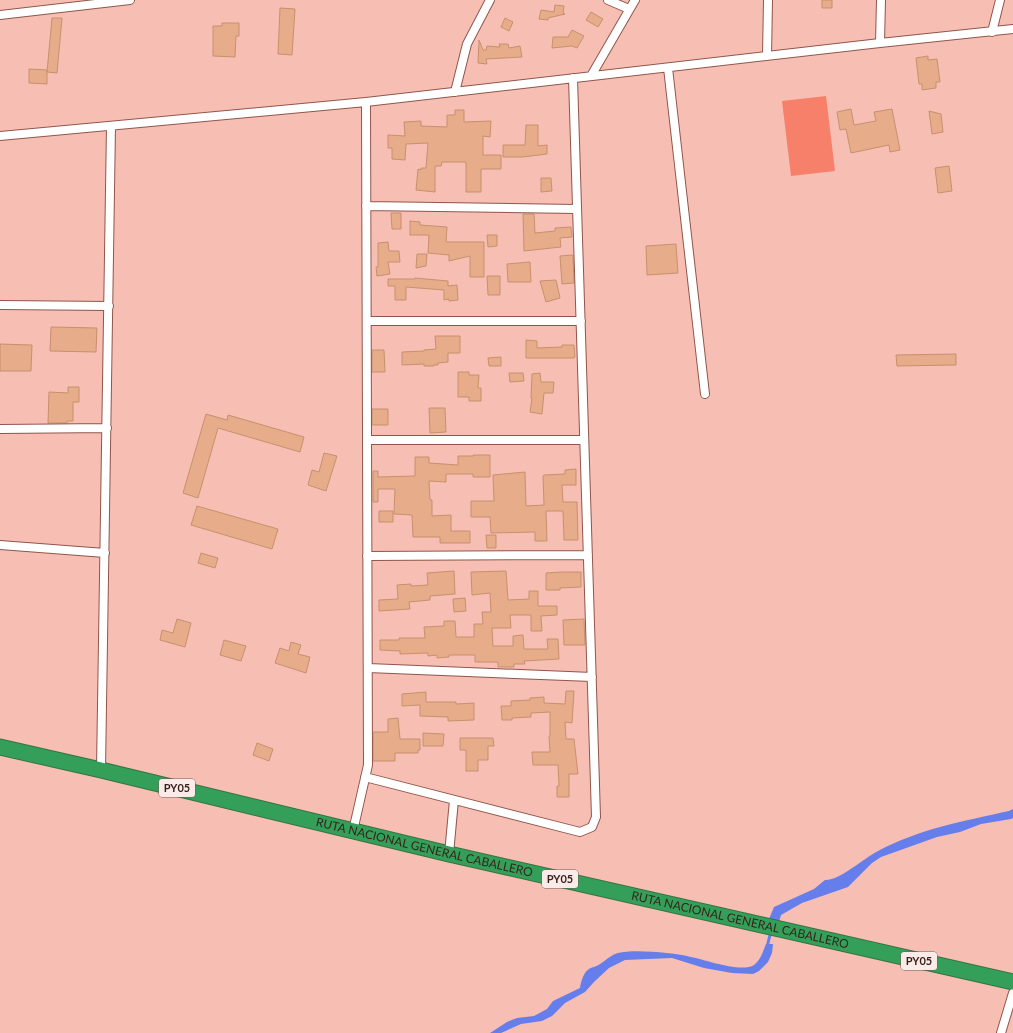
<svg xmlns="http://www.w3.org/2000/svg" width="1013" height="1033" font-family="Lato,sans-serif">
  <style>
    .green { fill: #f7806b }
    .water { fill: #657eeb }
    .lines { fill: none; stroke-linecap: round; stroke-linejoin: round }
    .stream { stroke: #657eeb; stroke-width: 3 }
    .building { fill: #e7ac8a; stroke: #c8906e }
    .street-casing { stroke: #91554a; stroke-width: 10 }
    .highway-casing { stroke: #367243; stroke-width: 17 }
    .street { stroke: #fff; stroke-width: 8 }
    .highway { stroke: #349f59; stroke-width: 15 }
    .labels { text-anchor: middle; stroke-width: 3; stroke-linejoin: round; paint-order: stroke }
    .shield { fill: #faebe8; stroke: #735c58; stroke-width: 1 }
    .shield-label { font-size: 11px; font-weight: bold; fill: #391f1b }
    .street-label { font-size: 12px; fill: #391f1b; stroke: #faebe8 }
  </style>
  <rect width="100%" height="100%" fill="#f7bfb4"/>
  <path class="green" d="M826,96L835,171L791,176L782,101Z"/>
  <path class="water" d="M1013,809V818L1011,819L981,824L960,832L937,837L881,857L872,863L848,887L802,903L781,915L779,922L769,919L774,907L814,889L825,880C839,881 864,858 878,851C919,829 964,821 1009,811Z
    M766,944H773L772,953L768,962L759,971L753,974L732,973L704,968L672,958L625,960L609,968L594,982L585,992L565,1003L552,1016L542,1021L521,1024L501,1033H490L507,1022L517,1018L534,1016L547,1009L553,1001L580,988C581,982 583,973 589,969C592,967 596,967 600,964C605,961 612,954 618,953C635,949 674,953 691,957C706,960 741,973 754,965C761,960 763,951 766,944Z"/>
  <g class="lines">
    <path class="stream" d="M767,947L771,931"/>
  </g>
  <path class="building" d="M822,0H832V8H822Z
    M555,5L564,6L563,13L565,14L548,18V20L539,19L541,10L554,12Z
    M280,8L295,9L292,55L278,54Z
    M591,12L603,19L598,27L586,20Z
    M52,18H62L57,73L47,72Z
    M505,18L513,22L509,31L501,27Z
    M222,23H239V36H236L235,57L213,56V26H222Z
    M572,30L584,36L577,48L572,46L552,48L553,37H568Z
    M479,40L483,50H486L487,46L500,47L499,44H508L509,48L520,46L522,57L486,59L487,64L478,63Z
    M928,56V60L937,59L940,82H936V88L922,90V84H919L916,58Z
    M29,69L47,70V84L29,83Z
    M851,109L854,125L876,121L874,112L892,109L900,150L890,152L889,145L851,153L846,129L840,130L837,112Z
    M455,110H464V122L491,121L490,137L483,136V155H501V169H481V192H466V162H442L441,166H435V192L416,190L418,169L421,170V168H426L428,143L406,144L405,160L392,159V148H388V135L405,136L404,122L421,121V126L447,127V115H455Z
    M929,111L941,114L943,132L932,134Z
    M526,125H538V146L547,145V154L523,157H503V145H525Z
    M949,166L952,191L938,193L935,168Z
    M541,178H551L552,191L541,192Z
    M391,213H401V229H392Z
    M523,214H534L535,233L555,231V228L571,227L572,237L560,238L561,247L524,251Z
    M410,221L420,222V225L447,227L446,242H484V277H470V256L449,261V255L428,253L429,235H410Z
    M487,235H497V246L488,247Z
    M388,242L389,251H399L400,262H388L390,274L377,276L376,267H378V243Z
    M676,244L678,273L647,275L646,246Z
    M417,254H427L426,266L416,268Z
    M573,255L574,283L562,284L560,256Z
    M530,262L531,282H508L507,264Z
    M487,276H500V295H488Z
    M415,278L448,281V286L457,285L458,300L449,301V299L444,300V290L406,287V300H395V286H388V279H415Z
    M556,280L560,298L546,302L540,281Z
    M51,327L97,328L96,352L50,351Z
    M435,336H460V353H448V362L438,363V365H433L434,366H424V364L402,365V352L424,351V350L436,349Z
    M526,340L537,341V348L562,347V345H574L575,357L574,358H526Z
    M0,344L32,345L31,371H0Z
    M372,350H384L385,372H372Z
    M956,354V365L897,366L896,355Z
    M501,357V366H489L488,358Z
    M458,372H469V375H479L478,388H481V401H469V397H458Z
    M509,373H523L524,381L510,382Z
    M540,373L541,382H554L553,393H544L542,414L530,412L532,398H531L532,374Z
    M68,387H79V402H73V421H67V423H48L49,392L68,393Z
    M429,408H445L446,432L430,433Z
    M372,409H388V425H372Z
    M206,414L227,420L228,415L304,437L300,452L218,428L198,498L183,493Z
    M324,453L337,456L326,491L308,485L312,470L319,472Z
    M473,455H490V477H473V474H446V482L429,481L430,500H432V516L451,515V531H470V543H440V537H413L412,515L394,514L395,489H378V502H373V471H378V477L415,476V457H429V463L458,465V456H473Z
    M576,469V485H562L563,502H577L578,540H564L563,511H546L547,541H535V532L491,533L490,517H471V501H494L493,475L525,472L526,506L544,505L543,476L544,475L565,474V470Z
    M197,506L278,529L272,549L191,525Z
    M379,511H393V522H379Z
    M486,535H496V548H487Z
    M201,553L218,558L215,568L198,563Z
    M454,571L455,594L430,596V600L409,602L410,609L379,611V600L398,599L397,585L411,584V586L428,585L427,573Z
    M506,571L508,600L529,599V591H538V606H557V615L541,616L542,631H531V615H510L511,628H492L493,646H513V636L523,635L524,649H548L547,639H558L559,659L524,661L525,664H514V667H498V662H475V655H449V657L437,658V655L428,656V653L400,654V651L380,650V640H399V638H425L424,627L444,626V621H455L456,637H474V624H483L482,612H491L490,593L472,595L471,572Z
    M562,572H581V587L560,588V590H546V573Z
    M465,598L466,611L454,612L453,599Z
    M177,619L191,623L185,647L160,640L162,630L173,633Z
    M584,619L585,645H564L563,620Z
    M224,640L246,646L241,661L220,655Z
    M291,642L301,645L298,654L310,657L306,673L275,663L280,648L289,651Z
    M566,691H574L572,723L565,722L566,739H574L578,774H569V797H557V786H559L558,765H533L532,752H550L549,736H550V712L531,713V717L512,718V720H502L501,706H511V701L530,700V698L544,697V703L565,704Z
    M426,692V702H456V704L474,703V720L448,721V717L420,716V705L402,706V694Z
    M398,718L400,739H420V750H418V753H395V761H373V732H388V719Z
    M423,733L444,734L443,746H423Z
    M460,738H493L494,746H488V760H478V771H466V750H460Z
    M257,743L273,749L269,761L253,755Z"/>
  <g class="lines">
    <g class="street-casing">
      <path id="street" d="M608,0L629,9
        M0,15L130,0
        M992,32L1000,0
        M880,43L881,0
        M767,56L768,0
        M668,68L705,394
        M591,76L635,0
        M455,92L467,44L490,0
        M0,136L366,102L880,43L1013,29
        M366,206L577,209
        M0,305L109,306
        M367,321H581
        M0,429L107,428
        M367,440H584
        M0,545L105,553
        M367,556L588,555
        M368,668L592,677
        M101,770L111,126
        M365,777L580,832L592,827L596,817L573,78
        M353,831L368,765L366,102
        M449,854L454,800
        M1001,1033L1013,993"/>
    </g>
    <g class="highway-casing">
      <g id="highway">
        <path id="s1" d="M0,747L101,770L449,854L1013,982"/>
      </g>
    </g>
    <use href="#street" class="street"/>
    <use href="#highway" class="highway"/>
  </g>
  <g class="labels">
    <g class="shield">
      <rect x="159" y="779" width="36" height="18" rx="3"/>
      <rect x="542" y="870" width="36" height="18" rx="3"/>
      <rect x="901" y="952" width="36" height="18" rx="3"/>
    </g>
    <g class="shield-label">
      <text x="177" y="792">PY05</text>
      <text x="560" y="883">PY05</text>
      <text x="919" y="965">PY05</text>
    </g>
    <g class="street-label">
      <text dy="4" stroke="none"><textPath href="#s1" startOffset="436">RUTA NACIONAL GENERAL CABALLERO</textPath></text>
      <text dy="4" stroke="none"><textPath href="#s1" startOffset="760">RUTA NACIONAL GENERAL CABALLERO</textPath></text>
    </g>
  </g>
</svg>
